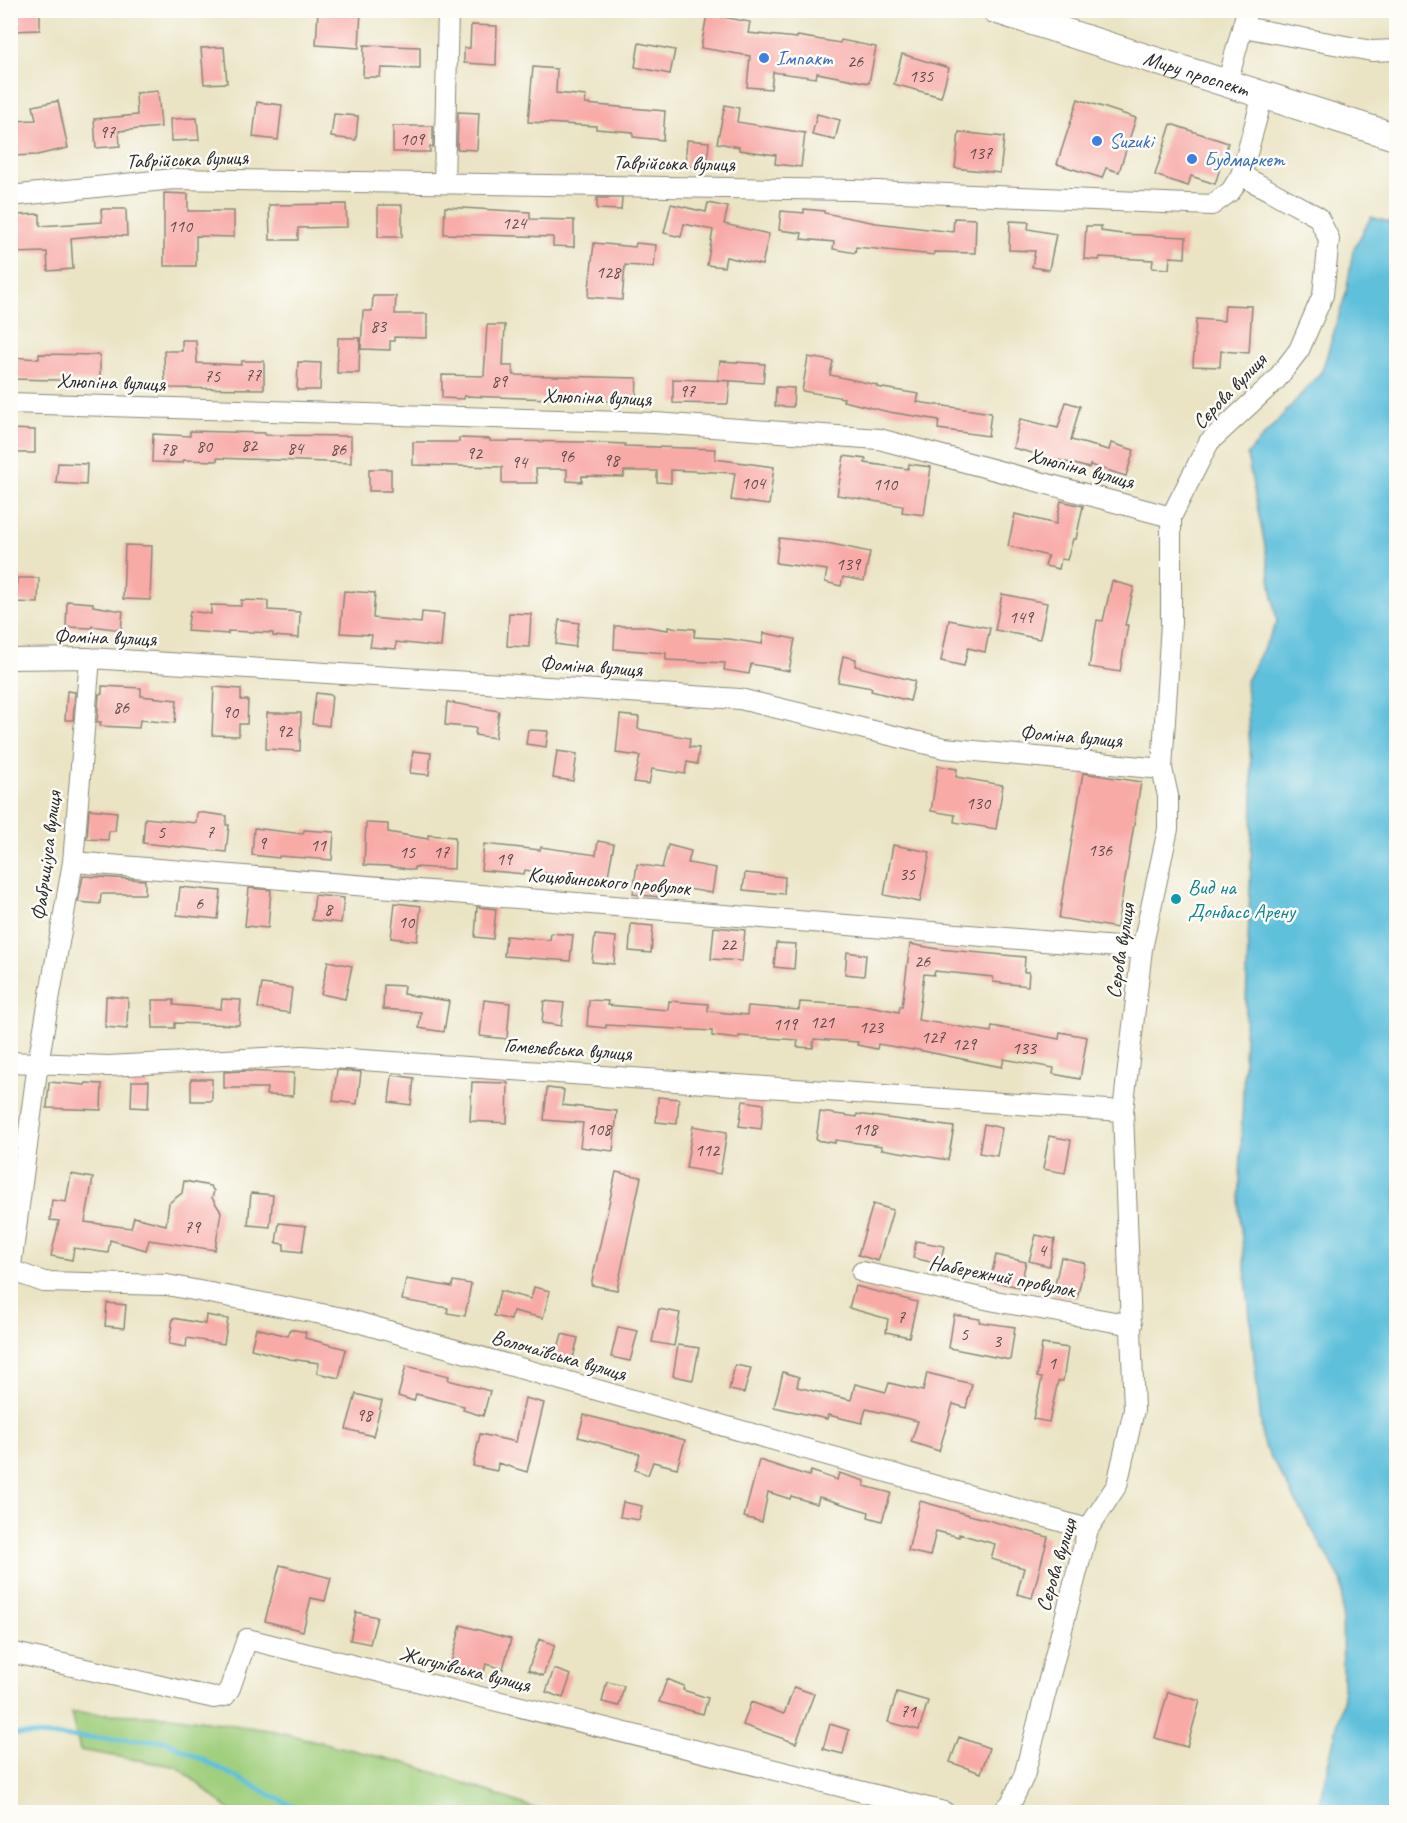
<svg xmlns="http://www.w3.org/2000/svg" width="1407" height="1823" font-family="Caveat,sans-serif">
  <style>
    .green { fill: #a0cf7d; stroke: #667d54; stroke-width: 1.5 }
    .water { fill: #5ec0dc; stroke: #447684; stroke-width: 1.5 }
    .lines { fill: none; stroke-linecap: round; stroke-linejoin: round }
    .stream { stroke: #5ec0dc; stroke-width: 5 }
    .building { fill: #f8aaa7 }
    .street-casing { stroke: #8a8878; stroke-width: 22 }
    .secondary-casing { stroke: #8a8878; stroke-width: 29 }
    .street { stroke: #fff; stroke-width: 20 }
    .secondary { stroke: #fff; stroke-width: 27 }
    .shop-dot { fill: #3f7fe0; stroke: #fdfcf7; stroke-width: 2 }
    .culture-dot { fill: #0f9aa8; stroke: #fdfcf7; stroke-width: 2 }
    .labels { text-anchor: middle; stroke-width: 5; stroke-linejoin: round; paint-order: stroke }
    .number-label { font-size: 18px; fill: #5e4b4a }
    .shop-label { font-size: 21px; fill: #366cbe; stroke: #fdfcf7; text-anchor: start }
    .street-label { font-size: 21px; fill: #2b2b2b; stroke: #fdfcf7 }
    .culture-label { font-size: 21px; fill: #0d838f; stroke: #fdfcf7; text-anchor: start }
  </style>
  <rect width="100%" height="100%" fill="#fdfcf7"/>
  <filter id="ink" filterUnits="userSpaceOnUse"><feTurbulence type="fractalNoise" baseFrequency=".0167" numOctaves="2"/><feDisplacementMap in="SourceGraphic" scale="12" xChannelSelector="R" yChannelSelector="G"/><feConvolveMatrix kernelMatrix="1 2 1 2 8 2 1 2 1" color-interpolation-filters="sRGB"/></filter>
  <filter id="wash" filterUnits="userSpaceOnUse"><feTurbulence type="fractalNoise" baseFrequency=".008" numOctaves="4" result="noise"/><feDisplacementMap in="SourceGraphic" scale="24" xChannelSelector="R" yChannelSelector="G"/><feGaussianBlur stdDeviation="1.35" result="paint"/><feColorMatrix in="noise" values="0 0 0 0 0 0 0 0 0 0 0 0 0 0 0 0 0 1.4 0 .05"/><feComposite in="paint" operator="in"/></filter>
  <g filter="url(#wash)">
    <rect width="100%" height="100%" fill="#eae4c5"/>
    <path class="green" d="M71,1713L171,1716L275,1731L413,1765L545,1812H232L178,1767L80,1750Z"/>
    <path class="water" d="M1371,217L1396,224V1812H1317L1343,1701L1342,1582L1263,1443L1239,1210L1253,799L1246,681L1277,623L1265,546L1247,455L1322,371L1346,293L1353,251Z"/>
    <g class="lines">
      <path class="stream" d="M10,1734L166,1741L304,1812"/>
    </g>
    <g id="blocks">
      <path class="building" d="M12,10H40V30L13,31Z
        M318,10H361L359,48L316,45Z
        M707,14L750,22L748,33L797,38V36L840,43L841,40L876,47L869,83L817,73L816,78L773,72L771,89L747,87L750,56L701,48Z
        M471,25L497,26L496,65L464,63V48H470Z
        M639,43L675,50L670,74L635,67Z
        M364,45L420,47V69L381,68L380,77H363Z
        M224,47L227,83L204,84L201,48Z
        M902,54L949,68L941,97L894,84Z
        M533,67L557,69L556,93L586,96L585,104L665,111L663,140L633,137V132L596,129V126L528,122Z
        M158,91L161,127L119,131L120,146L96,148L94,119L137,115L136,93Z
        M1078,99L1136,118L1119,172L1106,168L1102,178L1057,164Z
        M58,101L68,148L37,155L10,156V121L36,120L33,106Z
        M257,102L282,105L278,140L253,137Z
        M725,105L739,108L737,122L805,133L801,167L775,164L776,155L739,150V147L717,143Z
        M458,112L479,113L477,150L457,149Z
        M334,114L358,116L356,140L331,137Z
        M817,114L840,120L835,140L812,135Z
        M197,118L199,140L171,141L170,119Z
        M1171,124L1228,143L1215,184L1191,176L1188,186L1155,175Z
        M393,126H433V147H430V152H393Z
        M959,132L1004,137L1000,173L955,168Z
        M687,140L709,142L707,167L685,166Z
        M164,193L188,194V211H234V237L196,236V266H164Z
        M597,198H622L621,210L597,209Z
        M708,203L728,207L724,224L769,234L762,265L726,257L724,267L707,265L713,230L684,224L681,237L664,233L671,204L706,212Z
        M346,204L347,227L298,228V240H270L269,205Z
        M378,205H402V237H378Z
        M445,207L530,212V219L574,220V247L553,246V237L444,234Z
        M101,209H126L127,236L104,235L71,238L73,269L48,271L47,252L10,253V227H17L16,215L40,214V226L102,222Z
        M804,209L824,211V213L876,223L953,232L954,218L976,219L975,253L934,252V255L856,247L855,253L833,249L834,242L801,239L802,233L779,230L781,211L804,213Z
        M1010,221L1029,222L1028,229L1056,234L1049,270L1032,267L1035,251L1009,250Z
        M1086,226H1101V231L1122,234L1186,237L1185,258L1170,257L1169,269L1152,268L1153,260L1100,257L1099,260L1084,259Z
        M594,243L635,247L636,243L656,245L654,267L625,265L622,300L588,297Z
        M373,296H396L395,314H427V338L394,337V341H390V350L361,349L363,311H372Z
        M1225,305L1252,306L1249,353L1221,351L1220,367L1193,366L1196,319L1224,321Z
        M487,325H505L503,366H513V375L637,378L636,402L464,396V399L442,398V375L484,376Z
        M338,338H360L359,373H337Z
        M182,340H196L197,363L241,365L242,361H264V389L165,388L164,351H182Z
        M39,354L100,355V381L10,379V357L39,359Z
        M808,357L833,361L830,375L877,385V387L919,394L917,402L991,413L988,436L938,429L939,420L889,412L843,401L844,398L802,391Z
        M720,361L765,364L763,383L718,380Z
        M298,362L321,363L320,390H297Z
        M673,379L730,381L728,404L673,403Z
        M776,387L794,388L793,407L775,406Z
        M1066,402L1080,406L1071,440L1109,450L1111,443L1134,450L1126,476L1090,465L1089,468L1013,448L1020,419L1058,428Z
        M10,429L35,430V453H10Z
        M190,431L265,433V435L351,436V463L217,458V461L183,460V463L152,462L153,434L190,436Z
        M459,438L490,439V441L582,442L625,444V446L716,449L715,459L774,467L769,505L731,500L735,473L671,470V483L657,482V471H624V477L582,476V482L567,481V469H536L537,483H502V467L413,465V442H459Z
        M844,456L866,459L865,463L908,469L909,464L931,467L924,515L902,512L903,506L837,495Z
        M58,463L87,464L86,485L56,483Z
        M369,469H391V491H369Z
        M1061,501L1083,506L1076,539H1073L1067,560L1061,559L1059,569L1045,566L1048,556L1008,546L1015,514L1056,524Z
        M779,538L832,544L870,552L864,581L843,577L841,586L825,582L827,570L776,563Z
        M125,545L152,546L150,600L123,599Z
        M17,578H39L38,603L16,602Z
        M1112,581L1134,587L1125,625H1128L1120,672L1089,667L1097,620L1103,621Z
        M344,591L375,593L373,618L421,623L422,612L444,614L441,647L396,642V649L370,647L372,635L340,633Z
        M1002,594L1047,603L1040,639L995,630Z
        M241,600L268,601V610L300,612L299,638L273,636V633L228,631V634L187,631L190,611L211,614V605L241,606Z
        M67,601L93,603V606L123,611L121,630L92,626V628L66,627Z
        M509,613L531,614L529,647L507,646Z
        M559,620L579,623L575,647L556,644Z
        M949,620L990,628L985,652L968,648L964,666L941,661Z
        M615,626H643L668,630V627L695,629L694,637L729,639L762,644L764,633L795,639L789,671L751,664L749,674L724,670L725,663L666,660V653L614,649Z
        M843,656L856,659L855,666L915,681L910,701L871,691L872,688L838,682Z
        M102,686L141,688V696L177,700L175,723L140,720L139,728L100,726L101,722H97L99,694H102Z
        M214,687L241,689V700H248L247,724H239V736L212,735Z
        M67,691L75,692L73,720H65Z
        M316,693L332,695L329,726L312,724Z
        M447,702L499,711L495,738L475,735L476,728L445,725Z
        M267,713H301L300,751L266,749Z
        M620,715L639,717L638,729L690,738L689,747L699,748L697,764L687,762L685,774L652,769L649,784L634,782L640,756L616,753Z
        M528,730L548,731L546,747L526,744Z
        M413,751L431,753L429,775L410,773Z
        M557,751L577,754L573,781L553,778Z
        M938,766L957,769L956,777L1003,785L996,829L954,822L955,815L931,811Z
        M1083,773L1141,782L1117,928L1059,918Z
        M89,809L117,812L115,831H109L108,840L87,839Z
        M197,812L227,816L226,825H229L226,852L143,843L145,818L196,823Z
        M366,823L388,824V832L428,839V835L455,837L454,869L414,867V870L387,866L364,865Z
        M254,828L303,834L304,830L334,832L332,860L279,856V858L252,855Z
        M598,841L614,844L607,881L568,874V877L525,870L524,874L481,870L484,844L540,850L541,847L596,855Z
        M668,845L691,851L688,863L716,868L712,893L682,888L681,890L661,886L659,897L633,894L637,864L662,868Z
        M893,845L930,852L920,902L884,895Z
        M745,873L785,877L784,894L743,890Z
        M83,876L145,880V894H101L100,904L78,902Z
        M180,887L221,891L218,919L177,915Z
        M249,888L271,890L268,928L245,926Z
        M315,895L344,898L341,923L312,920Z
        M395,903L421,906L417,941L391,938Z
        M477,907L496,909L493,939L475,937Z
        M631,924L653,926L651,953L629,951Z
        M714,927L745,930L742,961L711,959Z
        M551,933L573,935L570,961L504,956L506,936L550,940Z
        M595,935L616,937L614,964L592,962Z
        M776,943L796,944L794,969L774,967Z
        M910,944L938,949L1025,957L1024,972H1029L1028,986L993,982V977L935,971L934,975L924,974L918,1020L991,1032L992,1026L1059,1039L1060,1032L1087,1037L1080,1079L1053,1074L1054,1068L1004,1059L1002,1067L913,1049V1050L878,1044L877,1049L857,1045L858,1042L814,1039L813,1048L797,1047L798,1040L739,1036L738,1039L712,1036V1031L606,1025V1028L587,1026L589,1000L608,1001L607,1005L668,1010L669,1001L708,1004V1011L747,1015L748,1006L799,1010L800,1002L870,1006L899,1012L900,1006L902,1007Z
        M847,952L866,955L864,976L845,974Z
        M328,961L352,966L345,999L321,994Z
        M262,984L292,988L289,1013L258,1008Z
        M384,985L404,986L403,994L449,1001L444,1032L419,1028L421,1012L383,1009Z
        M106,996L128,998L127,1029L105,1027Z
        M222,999L241,1000L239,1025L175,1023V1028H153L152,1000H174V1005L221,1009Z
        M484,1000L510,1003L507,1039L480,1036Z
        M544,1001L564,1003L561,1026L542,1023Z
        M337,1070L361,1072L357,1104L333,1101Z
        M241,1071L294,1073L293,1096L266,1095L267,1088H224V1072Z
        M392,1075L414,1078L411,1105L389,1102Z
        M191,1079H212V1101H191Z
        M132,1081H149L148,1108L131,1107Z
        M49,1082L85,1085L86,1083L102,1084L101,1110L47,1108Z
        M472,1082L508,1083L507,1123L470,1121Z
        M547,1088L564,1090L562,1105L617,1111L613,1151L580,1147L583,1123L544,1120Z
        M658,1097L679,1099L677,1124L656,1122Z
        M743,1101L764,1104L761,1129L739,1126Z
        M820,1112L857,1117V1114L954,1127L948,1160L881,1149L882,1146L835,1140V1143L816,1140Z
        M984,1124L1002,1128L997,1156L979,1153Z
        M693,1126L727,1132L720,1174L686,1168Z
        M1049,1136L1071,1140L1065,1173L1043,1169Z
        M616,1172L641,1177L617,1290L591,1285Z
        M71,1174L93,1178L85,1222L131,1228L134,1217L166,1225L169,1203L182,1193L184,1181L210,1186L214,1191L212,1198L221,1212L215,1250L149,1240L146,1250L110,1240L108,1253L74,1248L72,1260L51,1256L59,1221L50,1220L52,1200L66,1202Z
        M251,1193L273,1195L270,1227L248,1225Z
        M873,1204L893,1210L878,1261L858,1255Z
        M279,1223L306,1226L302,1252L284,1250V1244L276,1243Z
        M1036,1235L1055,1239L1049,1266L1029,1261Z
        M916,1241L944,1246L940,1264L913,1258Z
        M996,1255L1026,1262L1020,1287L990,1281Z
        M1061,1257L1085,1263L1077,1299L1053,1294Z
        M406,1279L452,1287L453,1281L471,1284L465,1316L447,1313L448,1308L402,1300Z
        M855,1286L917,1302L909,1337L886,1332L888,1319L849,1308Z
        M534,1287L550,1291L543,1318L513,1311L511,1320L494,1316L500,1291L531,1299Z
        M107,1303L126,1305L124,1328L105,1326Z
        M659,1309L680,1313L674,1346L652,1342Z
        M206,1315L228,1319L224,1344L187,1338L186,1347L169,1344L173,1318L205,1324Z
        M954,1315L980,1319L979,1322L1015,1327L1010,1360L949,1348Z
        M618,1327L638,1331L630,1361L611,1357Z
        M256,1328L288,1336L290,1329L306,1332L305,1338L346,1349L339,1378L317,1373L319,1363L290,1359L251,1349Z
        M562,1334L578,1338L572,1362L555,1359Z
        M1042,1344L1068,1348L1063,1381H1058L1049,1422L1033,1419L1042,1378L1037,1377Z
        M678,1345L699,1348L693,1380L673,1376Z
        M735,1365L751,1368L744,1393L729,1390Z
        M406,1366L449,1376L448,1380L490,1391L483,1416L463,1410L464,1406L416,1394L414,1401L398,1396Z
        M783,1372L799,1377L797,1387L851,1400L855,1384L886,1392L889,1383L923,1391L927,1373L972,1384L966,1408L953,1404L939,1451L911,1442L918,1421L866,1409L862,1423L828,1415L827,1419L774,1407Z
        M356,1394L382,1401L373,1436L346,1429Z
        M525,1398L544,1403L527,1472L498,1463L497,1471L473,1466L480,1434L516,1442Z
        M584,1415L685,1440L677,1468L653,1462L648,1475L635,1470L640,1454L578,1437Z
        M759,1460L809,1476L811,1471L837,1480L839,1473L865,1481L864,1486L891,1493L882,1521L868,1517L869,1512L819,1497L817,1504L791,1496L790,1499L768,1492L762,1522L744,1517Z
        M920,1501L1048,1537L1032,1598L1017,1594L1024,1568L991,1559L995,1544L959,1534V1537L936,1531L930,1556L908,1551Z
        M623,1502L642,1506L639,1520L620,1517Z
        M280,1565L331,1578L325,1601L311,1598L303,1631L265,1621Z
        M356,1612L377,1617L370,1644L350,1640Z
        M461,1625L511,1639L503,1669L486,1664L482,1680L449,1671Z
        M539,1639L555,1645L543,1676L528,1670Z
        M554,1669L571,1675L563,1698L546,1692Z
        M667,1679L684,1686L683,1690L708,1698L703,1714L659,1702Z
        M607,1682L624,1686L619,1706L602,1702Z
        M794,1687L814,1694L796,1743L743,1725L751,1702L784,1714Z
        M897,1692L928,1701L919,1730L888,1722Z
        M1168,1692L1200,1701L1187,1747L1155,1738Z
        M830,1724L849,1730L843,1754L823,1749Z
        M959,1737L989,1748L981,1773L950,1762Z"/>
    </g>
  </g>
  <g filter="url(#ink)">
    <use href="#blocks" fill-opacity="0" stroke="#8a8878" stroke-width="1.5"/>
    <g class="lines">
      <g class="street-casing">
        <path id="street" d="M1243,27L1372,51L1396,50
          M1227,84L1247,10
          M444,183L448,10
          M10,196L173,179L853,190L1212,205L1231,191L1241,175L1263,95
          M10,403L655,423L879,439L1171,517
          M10,659L90,658L740,699L944,748L1162,769
          M73,862L1142,949
          M10,1062L108,1066L303,1056L1123,1111
          M10,1270L44,1282L167,1285L343,1318L1088,1529
          M862,1272L995,1301L1132,1325
          M10,1273L38,1063L73,862L90,658
          M10,1652L214,1698L225,1696L230,1688L247,1639L944,1812
          M1003,1812L1011,1803L1024,1776L1088,1529L1117,1485L1134,1410L1123,1111L1142,949L1168,829V796L1162,769L1171,623V517L1209,442L1276,380L1299,350L1323,295L1329,239L1318,217L1241,175"/>
      </g>
      <g class="secondary-casing">
        <g id="secondary">
          <path id="s1" d="M996,10L1396,137"/>
        </g>
      </g>
      <use href="#street" class="street"/>
      <use href="#secondary" class="secondary"/>
    </g>
  </g>
  <g class="shop-dot">
    <circle cx="764" cy="58" r="6"/>
    <circle cx="1097" cy="141" r="6"/>
    <circle cx="1192" cy="159" r="6"/>
  </g>
  <circle class="culture-dot" cx="1176" cy="899" r="6"/>
  <g class="labels">
    <g class="number-label">
      <text x="855" y="67">26</text>
      <text x="921" y="82">135</text>
      <text x="107" y="138">97</text>
      <text x="412" y="145">109</text>
      <text x="980" y="159">137</text>
      <text x="514" y="229">124</text>
      <text x="180" y="232">110</text>
      <text x="608" y="278">128</text>
      <text x="378" y="332">83</text>
      <text x="253" y="381">77</text>
      <text x="212" y="382">75</text>
      <text x="499" y="387">89</text>
      <text x="687" y="397">97</text>
      <text x="249" y="451">82</text>
      <text x="204" y="452">80</text>
      <text x="295" y="454">84</text>
      <text x="168" y="455">78</text>
      <text x="338" y="455">86</text>
      <text x="474" y="459">92</text>
      <text x="566" y="462">96</text>
      <text x="611" y="466">98</text>
      <text x="519" y="468">94</text>
      <text x="753" y="489">104</text>
      <text x="885" y="490">110</text>
      <text x="848" y="570">139</text>
      <text x="1021" y="623">149</text>
      <text x="121" y="713">86</text>
      <text x="230" y="718">90</text>
      <text x="284" y="737">92</text>
      <text x="978" y="809">130</text>
      <text x="161" y="838">5</text>
      <text x="210" y="838">7</text>
      <text x="262" y="849">9</text>
      <text x="318" y="851">11</text>
      <text x="1100" y="856">136</text>
      <text x="407" y="858">15</text>
      <text x="441" y="858">17</text>
      <text x="504" y="865">19</text>
      <text x="907" y="880">35</text>
      <text x="199" y="909">6</text>
      <text x="328" y="915">8</text>
      <text x="406" y="928">10</text>
      <text x="728" y="950">22</text>
      <text x="922" y="967">26</text>
      <text x="822" y="1028">121</text>
      <text x="785" y="1030">119</text>
      <text x="871" y="1033">123</text>
      <text x="933" y="1043">127</text>
      <text x="964" y="1050">129</text>
      <text x="1024" y="1054">133</text>
      <text x="599" y="1135">108</text>
      <text x="865" y="1135">118</text>
      <text x="707" y="1156">112</text>
      <text x="192" y="1233">79</text>
      <text x="1042" y="1256">4</text>
      <text x="901" y="1323">7</text>
      <text x="964" y="1340">5</text>
      <text x="997" y="1347">3</text>
      <text x="1052" y="1369">1</text>
      <text x="364" y="1421">98</text>
      <text x="908" y="1717">71</text>
    </g>
    <g class="shop-label">
      <text x="776" y="65">Iмпакт</text>
      <text x="1109" y="148">Suzuki</text>
      <text x="1204" y="166">Будмаркет</text>
    </g>
    <g class="street-label">
      <text dy="7" stroke="none"><textPath href="#s1" startOffset="210">Миру проспект</textPath></text>
      <text transform="translate(187 159) rotate(-2)" y="7">Таврійська вулиця</text>
      <text transform="translate(674 163) rotate(1)" y="7">Таврійська вулиця</text>
      <text transform="translate(111 382) rotate(2)" y="7">Хлюпіна вулиця</text>
      <text transform="translate(1229 391) rotate(-46)" y="7">Сєрова вулиця</text>
      <text transform="translate(597 397) rotate(2)" y="7">Хлюпіна вулиця</text>
      <text transform="translate(1081 468) rotate(15)" y="7">Хлюпіна вулиця</text>
      <text transform="translate(105 637) rotate(2)" y="7">Фоміна вулиця</text>
      <text transform="translate(591 666) rotate(4)" y="7">Фоміна вулиця</text>
      <text transform="translate(1071 736) rotate(5)" y="7">Фоміна вулиця</text>
      <text transform="translate(46 856) rotate(-83)" y="7">Фабриціуса вулиця</text>
      <text transform="translate(609 881) rotate(5)" y="7">Коцюбинського провулок</text>
      <text transform="translate(1120 951) rotate(-81)" y="7">Сєрова вулиця</text>
      <text transform="translate(568 1049) rotate(4)" y="7">Гомелєвська вулиця</text>
      <text transform="translate(1002 1276) rotate(11)" y="7">Набережний провулок</text>
      <text transform="translate(559 1355) rotate(16)" y="7">Волочаївська вулиця</text>
      <text transform="translate(1056 1565) rotate(-73)" y="7">Сєрова вулиця</text>
      <text transform="translate(465 1669) rotate(14)" y="7">Жигулівська вулиця</text>
    </g>
    <g class="culture-label">
      <text x="1188" y="894">Вид на<tspan x="1188" dy="24">Донбасс Арену</tspan></text>
    </g>
  </g>
  <rect width="1407" height="1823" fill="none" stroke="#fdfcf7" stroke-width="36"/>
</svg>
